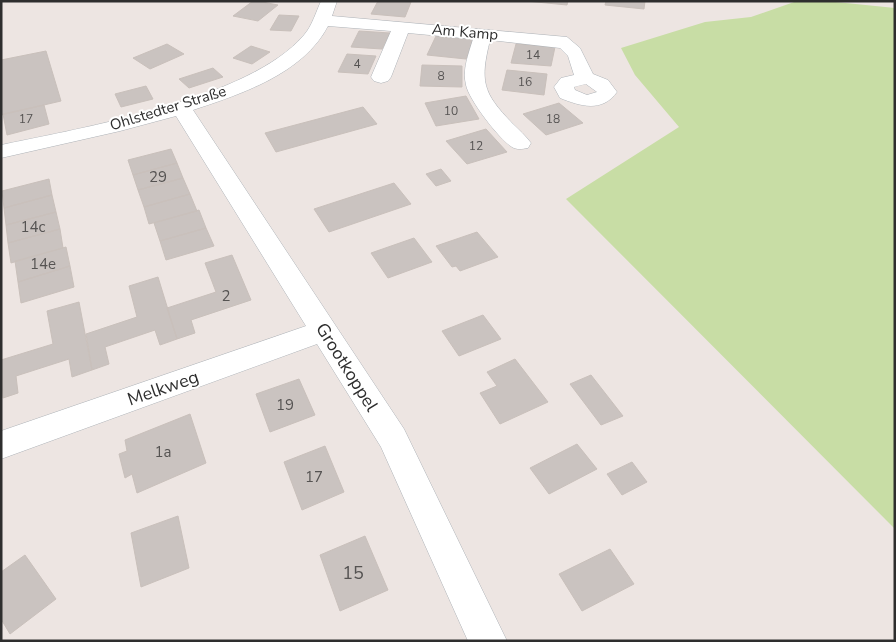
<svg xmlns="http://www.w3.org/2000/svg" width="896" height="642" font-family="'Nunito Sans',sans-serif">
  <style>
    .green { fill: #c8dda5 }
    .building { fill: #cac3c0; stroke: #c9c0bb }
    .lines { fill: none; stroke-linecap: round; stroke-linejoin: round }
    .minor-casing { stroke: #aeb3b8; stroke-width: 1 }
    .minor { fill: #fff; fill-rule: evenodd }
    .labels { text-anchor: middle; stroke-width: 4; stroke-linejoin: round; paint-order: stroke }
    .far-number-label { font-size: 12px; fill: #555352 }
    .far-street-label { font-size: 15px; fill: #2e2e2e; stroke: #fff }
    .number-label { font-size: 15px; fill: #555352 }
    .street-label { font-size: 18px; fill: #2e2e2e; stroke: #fff }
    .near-number-label { font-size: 18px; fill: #555352 }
  </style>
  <rect width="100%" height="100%" fill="#ede5e2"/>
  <path class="green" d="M797,1H826L895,8V529L566,199L679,127L635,75L621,48L705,22L751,17Z"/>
  <path class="building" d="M253,1H257L278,5L258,21L233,16Z
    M378,1H399L411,2L405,17L371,14Z
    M526,1H568L567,5Z
    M606,1H645L644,9L605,5Z
    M279,15L299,16L291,31L270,30Z
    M359,31L390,33L382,49L351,47Z
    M436,36L474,39L466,59L427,55Z
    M167,44L184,54L150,69L133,58Z
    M516,44L555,47L551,66L511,63Z
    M251,46L270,52L252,64L233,58Z
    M46,51L61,101L1,115V60Z
    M347,54L376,56L368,74L338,72Z
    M422,65L462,66V87L420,86Z
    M213,68L223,77L189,88L179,79Z
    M507,70L547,74L544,95L502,90Z
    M146,86L153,99L121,107L115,94Z
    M466,96L479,119L436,126L425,103Z
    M559,103L583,123L546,135L523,114Z
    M44,105L49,124L7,135L3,114Z
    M363,107L377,124L276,152L265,133Z
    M486,129L507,152L467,164L446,141Z
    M171,149L177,163L133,175L128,160Z
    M177,163L183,178L138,190L133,175Z
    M441,169L451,181L436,186L426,174Z
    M183,178L190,194L144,207L138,190Z
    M49,179L52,195L4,208L2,191Z
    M394,183L411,204L329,232L314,209Z
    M190,194L197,211L149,224L144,207Z
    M52,195L56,212L6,225L4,208Z
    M199,210L206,228L160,241L154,223Z
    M56,212L60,229L8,243L6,225Z
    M206,228L214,246L166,260L160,241Z
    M60,229L63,248L11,263L8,243Z
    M477,232L498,257L460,271L456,266L452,267L436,246Z
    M414,238L432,262L388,278L371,253Z
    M66,247L70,266L18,282L15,261Z
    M232,255L251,300L191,320L195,333L177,339L167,308L216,292L205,263Z
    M70,266L74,287L21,303L18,282Z
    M158,277L177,339L160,345L155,330L105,347L109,364L92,370L86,334L137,317L129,286Z
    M79,302L92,370L72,377L69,359L16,376L18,393L3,398L1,360L53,344L47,311Z
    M483,315L501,339L459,356L442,331Z
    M515,359L548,402L500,424L480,393L497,386L487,372Z
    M591,375L623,416L601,425L570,384Z
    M299,379L315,415L270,432L256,394Z
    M190,414L206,463L137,493L132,474L125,478L119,454L127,451L125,440Z
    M577,444L597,469L549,494L530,468Z
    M325,446L344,492L302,510L284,462Z
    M632,462L647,482L622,495L607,474Z
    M178,516L189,568L141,587L131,533Z
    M365,536L388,590L340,611L320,555Z
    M610,549L634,584L582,611L559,574Z
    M25,555L56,599L10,634L1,619V572Z"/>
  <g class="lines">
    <g class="minor-casing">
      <path id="minor" d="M321,1H337L332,16L567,37L580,48L593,74L608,80L617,92C602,113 580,106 560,98L554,87L561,78L574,75L568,56L560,48L490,40C480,81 482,92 512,123C519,130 526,136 531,143L528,148C522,149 517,150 512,147C499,139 469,100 466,85C462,69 469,53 473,39L408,33L391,77L388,81L381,83L374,81L371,77L391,31L328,26C303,74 241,94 193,110L404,429L507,641H468L381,447L317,344L1,459V431L306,326L176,116L120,131L1,158V145C82,128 250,99 304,35C312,26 316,12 321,1ZM586,84L597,92L587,95L575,90L574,87Z"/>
    </g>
    <use href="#minor" class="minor"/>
  </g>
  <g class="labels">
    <g class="far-number-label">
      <text x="533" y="59">14</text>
      <text x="357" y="68">4</text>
      <text x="441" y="80">8</text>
      <text x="525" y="86">16</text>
      <text x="451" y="115">10</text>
      <text x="26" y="123">17</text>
      <text x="553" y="123">18</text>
      <text x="476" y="150">12</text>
    </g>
    <g class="far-street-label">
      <text transform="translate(465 32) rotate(5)" y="5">Am Kamp</text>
      <text transform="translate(168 108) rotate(-17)" y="5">Ohlstedter Straße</text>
    </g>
    <g class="number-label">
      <text x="158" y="182">29</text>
      <text x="33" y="232">14c</text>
      <text x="43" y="269">14e</text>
      <text x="226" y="301">2</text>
      <text x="285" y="410">19</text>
      <text x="163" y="457">1a</text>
      <text x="314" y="482">17</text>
    </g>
    <g class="street-label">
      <text transform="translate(347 367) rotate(58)" y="6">Grootkoppel</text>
      <text transform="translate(163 388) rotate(-19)" y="6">Melkweg</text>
    </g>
    <g class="near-number-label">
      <text x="353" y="579">15</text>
    </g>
  </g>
  <rect width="896" height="642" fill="none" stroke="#2e2e2e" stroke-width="5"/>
</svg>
